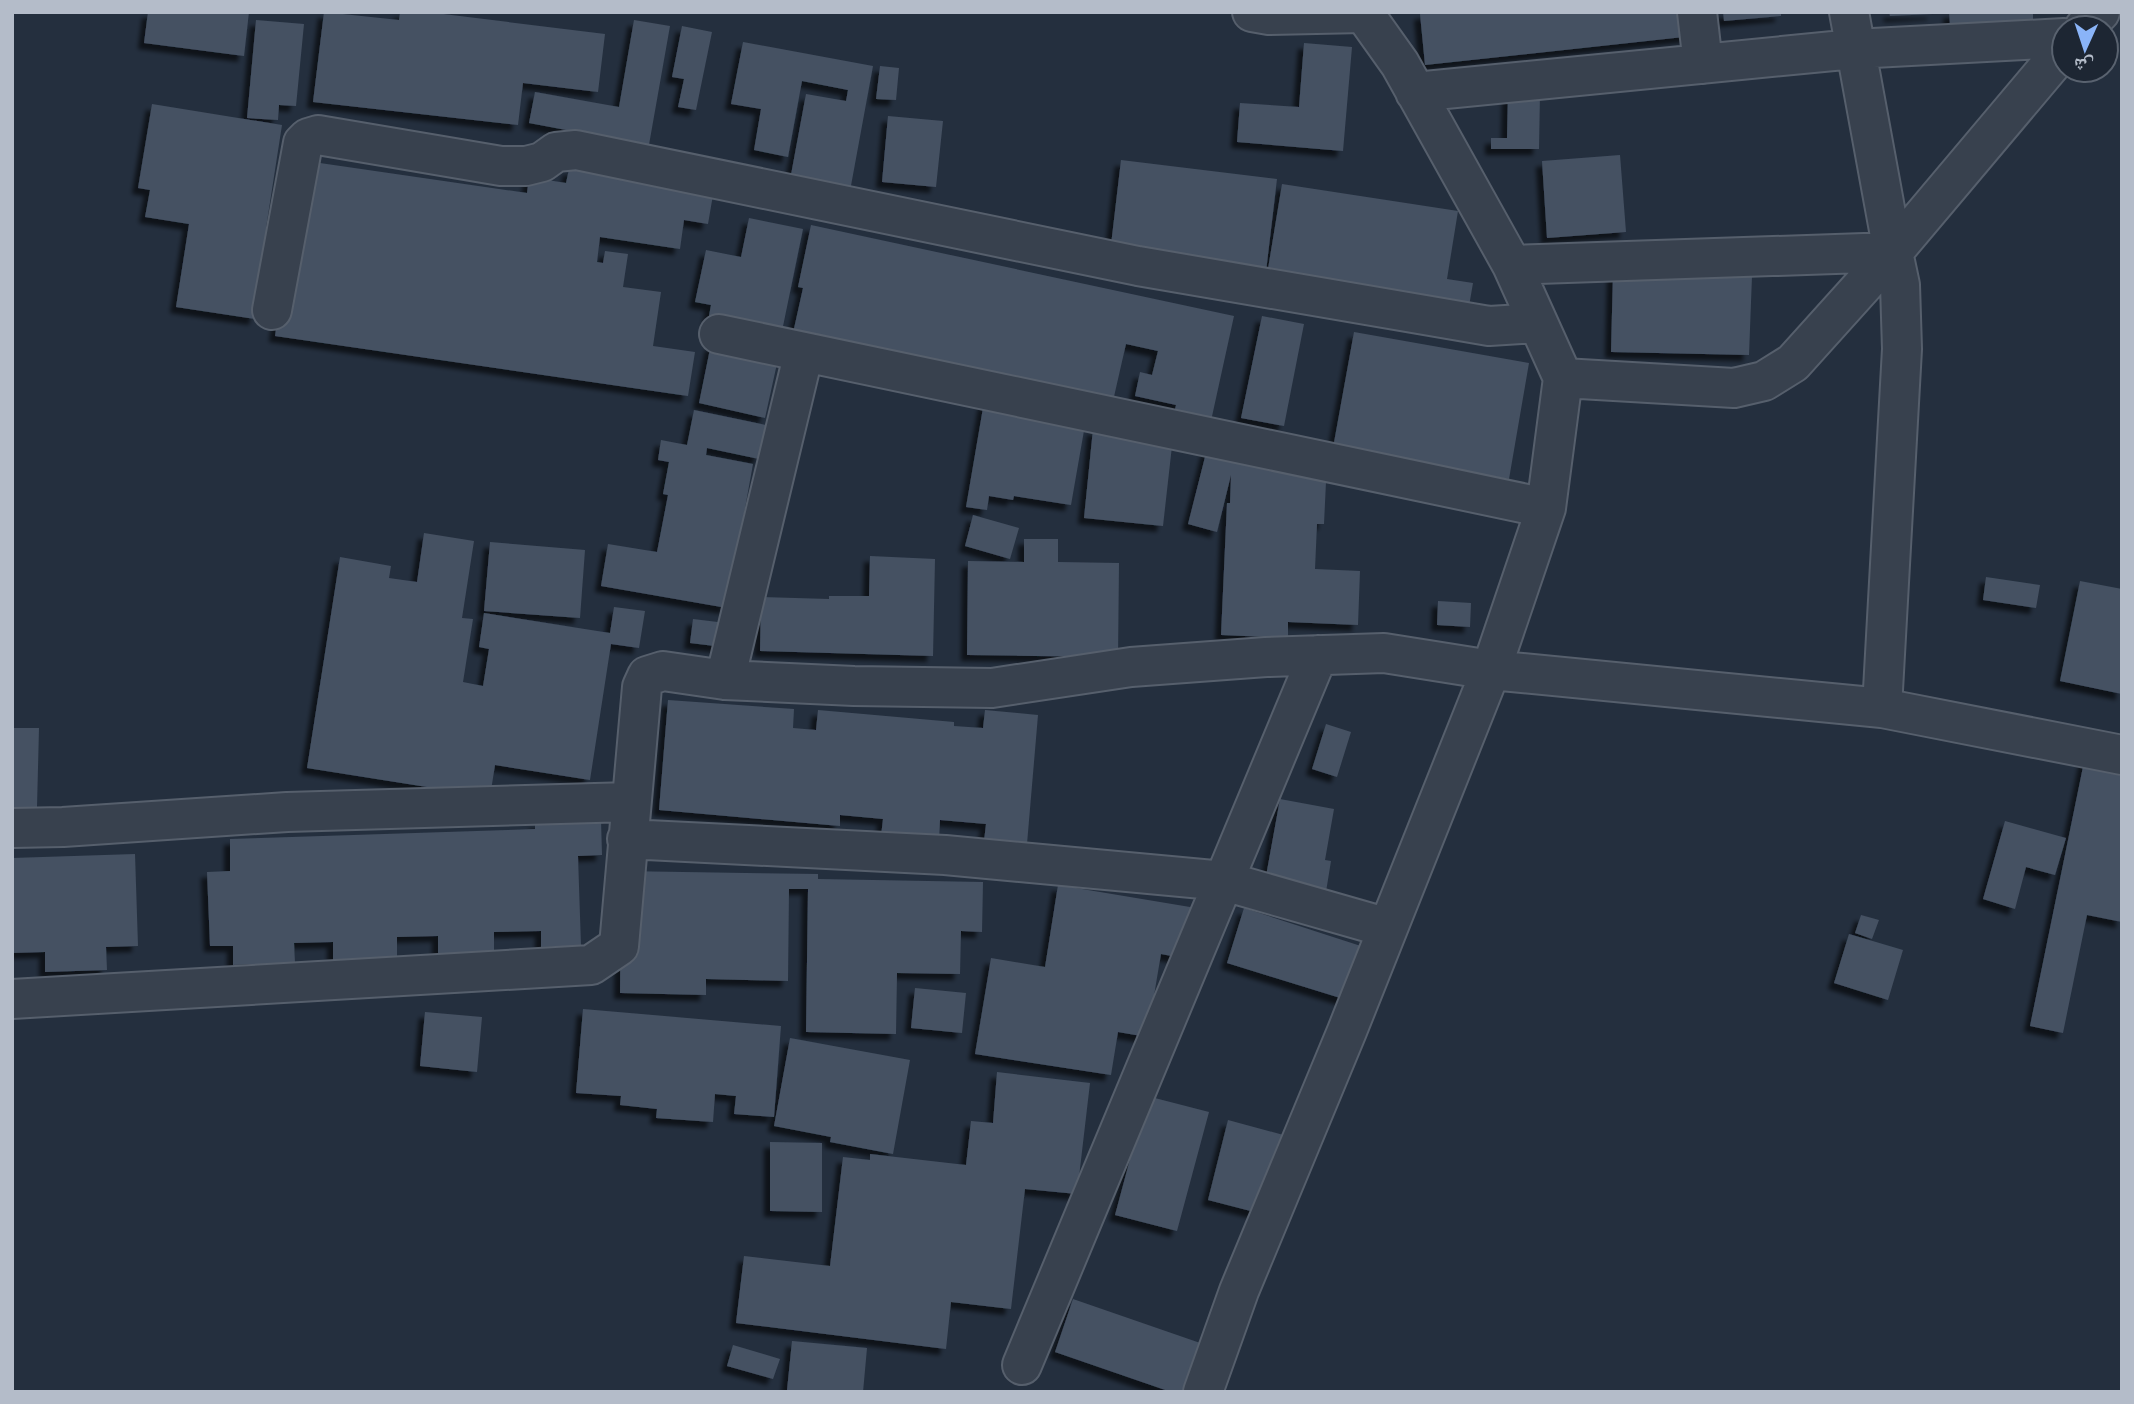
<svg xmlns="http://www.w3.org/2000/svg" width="2134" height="1404" font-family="'Source Sans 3','Noto Naskh Arabic',sans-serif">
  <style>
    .building { fill: #455162; filter: url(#shadow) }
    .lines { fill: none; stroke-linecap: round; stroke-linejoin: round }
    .minor-casing { stroke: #565f6c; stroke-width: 42 }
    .minor { stroke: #38414e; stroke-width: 38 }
  </style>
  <defs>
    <filter id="shadow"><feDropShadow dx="-6" dy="6" stdDeviation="2" flood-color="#0009"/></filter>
  </defs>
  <rect width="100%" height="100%" fill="#242f3e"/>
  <path class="building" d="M148,12H249L244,56L144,43Z
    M324,12L399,20L400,12H427L605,34L598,92L523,83L518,125L313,102Z
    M1431,12H1691L1693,36L1425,65L1420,14Z
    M1723,12H1781V16L1724,21Z
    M1889,12H1933V14L1890,16Z
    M1949,12H2033V21L1950,25Z
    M256,20L304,24L296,106L279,105L278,120L247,118Z
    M634,20L670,26L647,156L582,133L529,123L535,92L619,107Z
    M682,26L712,32L696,110L678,107L684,79L672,77Z
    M743,42L873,66L850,191L790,180L806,94L846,101L848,90L802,81L788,157L754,150L761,109L731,104Z
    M1304,43L1352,47L1343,151L1237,142L1240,103L1299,107Z
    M880,66L899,68L896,100L876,99Z
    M1508,92L1540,93L1539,149H1491V138H1507Z
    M152,104L282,125L266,228H270L255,319L176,307L189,224L145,217L150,190L138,188Z
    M888,116L943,121L936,187L882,182Z
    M1620,155L1626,232L1547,238L1542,161Z
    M1121,160L1277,179L1265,280L1109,262Z
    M313,162L527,193L529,177L566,183L569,169L555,167L714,189L708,224L684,220L680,249L600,237L597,262L603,263L605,251L628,254L623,287L661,292L653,346L695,352L688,396L275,336L283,281Z
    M1282,184L1458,211L1447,279L1473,283L1468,312L1266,281Z
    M749,218L803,229L781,336L708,321L711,305L695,302L706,250L741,257Z
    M811,225L1234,316L1209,430L1172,422L1176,405L1135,396L1140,372L1152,375L1158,351L1126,344L1113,401L793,333L803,288L798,287Z
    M1613,273L1752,276L1749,355L1611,352Z
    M1262,316L1304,324L1284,426L1241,418Z
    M1354,332L1529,363L1509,479L1333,448Z
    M711,344L778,359L765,418L699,403Z
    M984,402L1086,419L1071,505L1014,496L1013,500L989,496L987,510L966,507Z
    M694,410L766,425L759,459L707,448L706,455L753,464L727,608L601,586L608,544L657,552L668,495L663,494L669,462L658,460L661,440L687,445Z
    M1093,429L1173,437L1163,526L1084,518Z
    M1207,449L1327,461L1324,524H1317L1315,569L1360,571L1358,625L1288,622V638L1221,635L1227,503H1230L1231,475L1217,532L1188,524Z
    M973,515L1019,528L1010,559L965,546Z
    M424,533L474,541L462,618L473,619L463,682L483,686L489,649L479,647L484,613L610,633L614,607L645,611L639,648L611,644L590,780L495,765L490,797L307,768L340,557L391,566L389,578L417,582Z
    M1024,539H1058V562L1119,563L1118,657L967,655L968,561L1024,562Z
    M490,542L585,550L580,618L484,611Z
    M870,556L935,559L933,656L760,651L761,597L829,599V596H869Z
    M1986,577L2040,585L2036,608L1983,600Z
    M2080,581L2122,589V694L2060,681Z
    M1438,601L1471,603L1470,627L1437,625Z
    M693,619L726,623L723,647L690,643Z
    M668,700L794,709L793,728L816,730L818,710L954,722V726L983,728L985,710L1038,715L1027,844L984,841L986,824L940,820L939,841L881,836L883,819L840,815V826L659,810Z
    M1326,724L1351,732L1337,777L1312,769Z
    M12,728H39L37,807H12Z
    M2086,752L2122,759V922L2087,915L2063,1033L2030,1026Z
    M1280,799L1334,809L1325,860L1331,861L1325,898L1264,887Z
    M601,820L602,855L578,856L581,946L541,947V931L494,932V952L438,954V936L397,937V957L333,960V942L294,943L295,963L233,965V946H210L207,872L230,871V839L535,829V823Z
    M2005,821L2066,838L2055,875L2026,867L2015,909L1983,899Z
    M135,854L138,946L106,947L107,970L45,972V952L12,953V858Z
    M621,871L818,874V879L983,882L982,932L961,931L960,974L897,973L896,1034L806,1032L808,889H789L788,981L706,979V995L620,993Z
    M1058,885L1196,908L1187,959L1161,954L1147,1037L1118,1032L1111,1075L975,1054L991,958L1045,967Z
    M1244,908L1367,948L1350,1001L1227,963Z
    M1861,915L1879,920L1872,939L1855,933Z
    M1849,934L1903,950L1888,1000L1834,983Z
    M915,988L966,993L962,1033L911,1028Z
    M583,1009L781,1026L774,1117L734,1114L736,1096L715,1094L713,1122L656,1118L657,1109L620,1105L621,1096L576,1093Z
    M425,1012L482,1017L477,1072L420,1066Z
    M790,1038L910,1060L893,1154L830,1142L831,1137L774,1126Z
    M997,1072L1090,1083L1077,1194L1025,1189L1011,1309L951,1302L946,1349L736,1323L744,1256L830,1266L843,1157L870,1160V1154L966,1165L971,1121L993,1123Z
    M1147,1096L1209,1112L1177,1231L1115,1215Z
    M1228,1120L1287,1136L1266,1215L1208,1200Z
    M770,1142L822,1143V1212L770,1211Z
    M1073,1299L1206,1345L1190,1392H1171L1055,1352Z
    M792,1341L867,1348L863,1392L787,1390Z
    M733,1345L780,1359L773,1379L727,1366Z"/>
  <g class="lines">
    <g class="minor-casing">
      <path id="minor" d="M1252,12L1269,15L1363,13
        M1697,12L1703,64
        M2084,28L2100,12
        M1415,92L1854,49L2064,38
        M1512,265L1893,252L1849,12
        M272,310L303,143L308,138L318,135L501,166H526L542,162L556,152L576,150L1138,266L1489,326L1538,323
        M719,334L1546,508
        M1563,378L1734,388L1764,381L1793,363L1893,252L2064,49
        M725,680L804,352
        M1882,708L1902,349L1900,285L1893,252
        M12,828L63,827L287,812L630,802
        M627,839L945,855L1224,881L1388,928
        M12,999L591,965L619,946L642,687L647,676L663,671L725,680L854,686L992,688L1131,667L1266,657L1384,653L1491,670L1882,708L2122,755
        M1022,1365L1318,655
        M1203,1392L1239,1291L1347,1031L1491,670L1546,508L1563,378L1512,265L1400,64L1363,12"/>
    </g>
    <use href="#minor" class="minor"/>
  </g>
  <rect width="2134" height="1404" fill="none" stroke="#b4bcc9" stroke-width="28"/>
  <g transform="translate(2085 49) rotate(183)"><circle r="33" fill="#1d2633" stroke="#59626f" stroke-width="2"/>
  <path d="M0-5L12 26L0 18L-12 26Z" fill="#8ab4f8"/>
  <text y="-10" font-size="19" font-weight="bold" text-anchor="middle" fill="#b4bcc9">ش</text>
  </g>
</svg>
